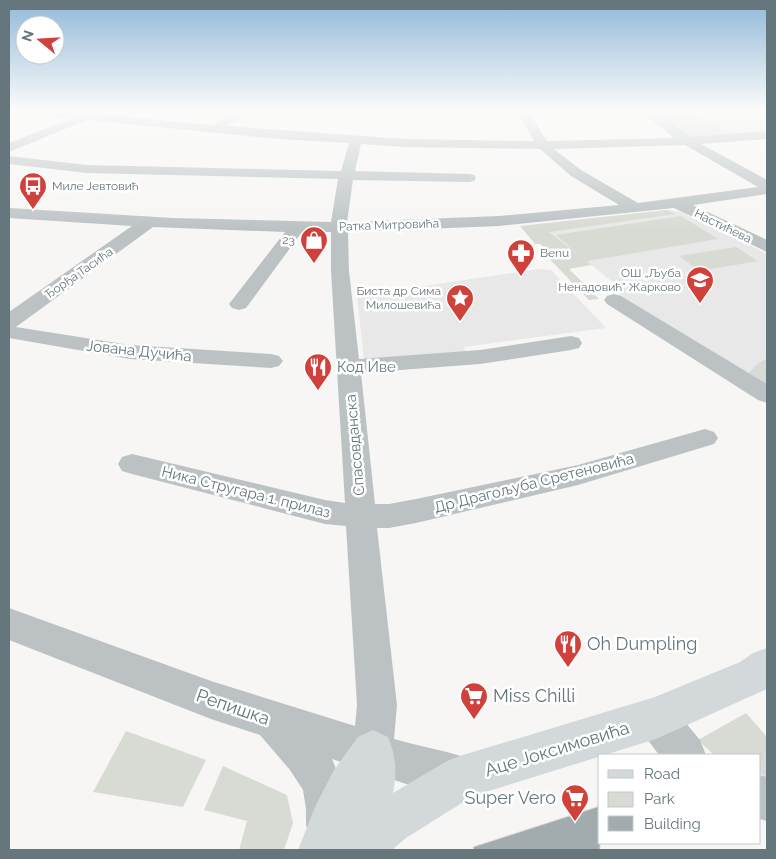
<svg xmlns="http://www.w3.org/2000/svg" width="776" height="859" font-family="Raleway,sans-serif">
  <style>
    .built { fill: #e8e8e8 }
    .green { fill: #d8dbd4 }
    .building { fill: #a2acaf; stroke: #d9d8d7 }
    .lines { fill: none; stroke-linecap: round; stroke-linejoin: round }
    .minor { fill: #bcc2c4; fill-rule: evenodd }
    .major { fill: #d3d9da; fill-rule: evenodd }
    .labels { text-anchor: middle; stroke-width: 5; stroke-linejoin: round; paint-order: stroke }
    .far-poi-label { font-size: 12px; fill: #65777c; stroke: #fff; text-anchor: end }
    .far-street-label { font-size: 12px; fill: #65777c; stroke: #fff }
    .street-label { font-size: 15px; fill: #65777c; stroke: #fff }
    .poi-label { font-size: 15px; fill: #65777c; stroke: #fff; text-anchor: start }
    .near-poi-label { font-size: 18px; fill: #65777c; stroke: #fff; text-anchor: start }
    .near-street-label { font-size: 18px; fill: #65777c; stroke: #fff }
  </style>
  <rect width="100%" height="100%" fill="#f7f6f4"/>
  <path class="built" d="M683,110H767V132L738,137Z
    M667,210L681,212L767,254V390L617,296L623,290L539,224Z
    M539,269L551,270L606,328L464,347L466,352L364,360L357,296Z"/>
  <path class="green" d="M650,110H683L738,137L689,139Z
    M667,210L676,214L549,232L579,255L556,235L681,216L718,239L587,261L591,265L569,269L599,299L589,300L539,248L543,247L540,244H535L520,226Z
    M736,247L758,261L700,271L679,256Z
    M767,358V390L745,376L759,363Z
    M746,713L767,737V777L760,774V755H714L698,740Z
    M126,731L206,760L183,807L93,792Z
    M223,766L287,795L293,823L284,850H239L247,821L204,810Z"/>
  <path class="building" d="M600,806V850H474L473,847Z"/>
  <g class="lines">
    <path class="minor" d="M14,110H55L212,125L237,110H251L227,126L405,139L534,141L518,113H465L459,110H552L546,113H529L547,141L674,138L640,110H653L690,137L767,131V139L701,144L767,180V194L693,205L767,240V252L674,208L499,226L348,232L349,271L359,359L480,350L571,336L579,338L582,343L579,348L571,350L480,364L361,373L375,504H389L416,499L578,465L705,429L714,432L718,438L714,444L578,485L416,523L389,528H377L397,705L394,739C422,747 451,751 478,762L484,777L478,792L463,798L421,789L332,759L347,794L350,809V825L344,841L328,847L312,841L306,825V809L303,790L290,770L260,735L211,719L9,640V608L211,681L355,726L357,705L346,526L325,524L132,474L122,471L118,464L122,457L132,454L325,500L345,503L331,271V232H302L246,308L239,310L232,308L229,304L285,232L153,227L16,327L130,345L271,354L279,356L283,361L279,366L271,368L130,359L9,338V312L132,226L9,218V208L173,218L331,222L338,179L87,173L9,164V156L87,165L341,171L349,143L279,139L87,120L9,152V143L72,118L20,113ZM361,144L405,147L540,149L571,176L619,205L499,216L347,222L353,180L469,182L474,181L476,178L474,175L469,174L355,171ZM685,145L758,187L638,203L581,170L554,149Z
      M614,294L621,296L767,384V403L758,400L607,304L604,300L607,296Z
      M656,698L670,704L700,740L706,755H659L642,732L636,718L642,704Z
      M760,775L767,777V821L760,819Z"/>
    <path class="major" d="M767,648V689L656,739L473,796L406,838L392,850H298L315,807L334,770L358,737L373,730L388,737C396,756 397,772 393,793L447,761L463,755L655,697L740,662L753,653Z"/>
  </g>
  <linearGradient id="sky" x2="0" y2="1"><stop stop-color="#92b9d9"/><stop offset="0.48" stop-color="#fbfbfa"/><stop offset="1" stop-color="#fbfbfa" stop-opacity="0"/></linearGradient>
  <rect width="776" height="230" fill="url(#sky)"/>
  <defs>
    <g id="bus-pin" transform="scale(1.4375)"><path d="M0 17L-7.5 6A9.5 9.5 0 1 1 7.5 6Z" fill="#d0413c" stroke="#fff"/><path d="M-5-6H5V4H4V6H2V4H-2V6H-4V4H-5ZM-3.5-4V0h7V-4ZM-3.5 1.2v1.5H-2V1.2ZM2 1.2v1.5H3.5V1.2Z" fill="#fff"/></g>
    <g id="shop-pin" transform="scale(1.4375)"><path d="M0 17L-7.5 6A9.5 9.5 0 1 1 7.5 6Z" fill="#d0413c" stroke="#fff"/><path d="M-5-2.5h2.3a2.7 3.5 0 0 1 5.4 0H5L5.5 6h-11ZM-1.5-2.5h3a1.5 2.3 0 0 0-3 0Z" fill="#fff"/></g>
    <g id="pharmacy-pin" transform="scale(1.4375)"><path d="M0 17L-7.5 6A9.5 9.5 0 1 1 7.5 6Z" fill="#d0413c" stroke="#fff"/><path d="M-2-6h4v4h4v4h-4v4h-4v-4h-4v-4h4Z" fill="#fff"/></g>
    <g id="school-pin" transform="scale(1.4375)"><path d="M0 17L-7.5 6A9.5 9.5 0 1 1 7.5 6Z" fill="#d0413c" stroke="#fff"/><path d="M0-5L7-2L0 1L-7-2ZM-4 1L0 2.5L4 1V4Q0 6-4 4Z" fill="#fff"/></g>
    <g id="sight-pin" transform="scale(1.4375)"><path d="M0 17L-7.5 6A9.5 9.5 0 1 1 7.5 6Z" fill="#d0413c" stroke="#fff"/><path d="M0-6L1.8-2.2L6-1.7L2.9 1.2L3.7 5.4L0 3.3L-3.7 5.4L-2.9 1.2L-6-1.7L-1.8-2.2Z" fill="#fff"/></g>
    <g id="restaurant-pin" transform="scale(1.4375)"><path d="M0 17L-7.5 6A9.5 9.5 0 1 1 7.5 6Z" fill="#d0413c" stroke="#fff"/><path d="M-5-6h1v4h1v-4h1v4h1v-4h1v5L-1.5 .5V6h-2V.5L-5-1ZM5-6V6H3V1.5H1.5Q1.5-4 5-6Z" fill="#fff"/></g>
    <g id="supermarket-pin" transform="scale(1.4375)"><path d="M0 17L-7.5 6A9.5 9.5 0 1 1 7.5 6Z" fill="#d0413c" stroke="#fff"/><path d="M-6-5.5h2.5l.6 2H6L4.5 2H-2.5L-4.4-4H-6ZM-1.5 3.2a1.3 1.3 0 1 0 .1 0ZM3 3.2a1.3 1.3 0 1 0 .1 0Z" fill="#fff"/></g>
  </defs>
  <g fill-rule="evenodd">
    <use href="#bus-pin" x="33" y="186"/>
    <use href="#shop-pin" x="314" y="240"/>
    <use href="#pharmacy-pin" x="521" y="253"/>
    <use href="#school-pin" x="700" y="280"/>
    <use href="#sight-pin" x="460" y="298"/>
    <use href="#restaurant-pin" x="318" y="367"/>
    <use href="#restaurant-pin" x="568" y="644"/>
    <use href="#supermarket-pin" x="474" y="696"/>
    <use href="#supermarket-pin" x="575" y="798"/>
  </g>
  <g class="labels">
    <g class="far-poi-label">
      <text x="52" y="190" text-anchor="start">Миле Јевтовић</text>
      <text x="295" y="244">23</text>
      <text x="540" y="257" text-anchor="start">Benu</text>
      <text x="681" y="277">ОШ „Љуба<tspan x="681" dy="14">Ненадовић” Жарково</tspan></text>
      <text x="441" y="295">Биста др Сима<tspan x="441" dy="14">Милошевића</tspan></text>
    </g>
    <g class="far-street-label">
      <text transform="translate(389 225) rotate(-2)" y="4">Ратка Митровића</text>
      <text transform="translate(723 226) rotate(26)" y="4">Настићева</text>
      <text transform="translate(79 273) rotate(-35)" y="4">Ђорђа Тасића</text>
    </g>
    <g class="street-label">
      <text transform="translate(139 351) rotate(6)" y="5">Јована Дучића</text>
      <text transform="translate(355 445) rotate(-95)" y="5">Спасовданска</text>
      <text transform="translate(534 483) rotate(-14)" y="5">Др Драгољуба Сретеновића</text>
      <text transform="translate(246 492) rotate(14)" y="5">Ника Стругара 1. прилаз</text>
    </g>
    <g class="poi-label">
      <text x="337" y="372">Код Иве</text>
    </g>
    <g class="near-poi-label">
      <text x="587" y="650">Oh Dumpling</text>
      <text x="493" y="702">Miss Chilli</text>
      <text x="556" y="804" text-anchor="end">Super Vero</text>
    </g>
    <g class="near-street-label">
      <text transform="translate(233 707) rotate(19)" y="6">Репишка</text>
      <text transform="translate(557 749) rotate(-17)" y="6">Аце Јоксимовића</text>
    </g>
  </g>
  <rect width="776" height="859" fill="none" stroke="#65777c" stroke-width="20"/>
  <rect x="598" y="754" width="162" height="90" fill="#ffffff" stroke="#c1c9cb"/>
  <rect x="608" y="770" width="25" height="8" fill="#d3d9da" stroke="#c1c9cb"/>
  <text x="644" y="779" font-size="15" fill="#65777c">Road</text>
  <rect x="608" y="792" width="25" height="15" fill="#d8dbd4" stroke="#c1c9cb"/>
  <text x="644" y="804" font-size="15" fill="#65777c">Park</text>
  <rect x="608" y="816" width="25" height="15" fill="#a2acaf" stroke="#c1c9cb"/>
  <text x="644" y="829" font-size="15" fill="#65777c">Building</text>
  <g transform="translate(40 40) rotate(288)"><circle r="24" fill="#ffffff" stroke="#c1c9cb"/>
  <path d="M0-4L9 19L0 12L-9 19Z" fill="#d0413c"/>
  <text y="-8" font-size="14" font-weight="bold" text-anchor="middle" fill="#65777c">N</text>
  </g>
</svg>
